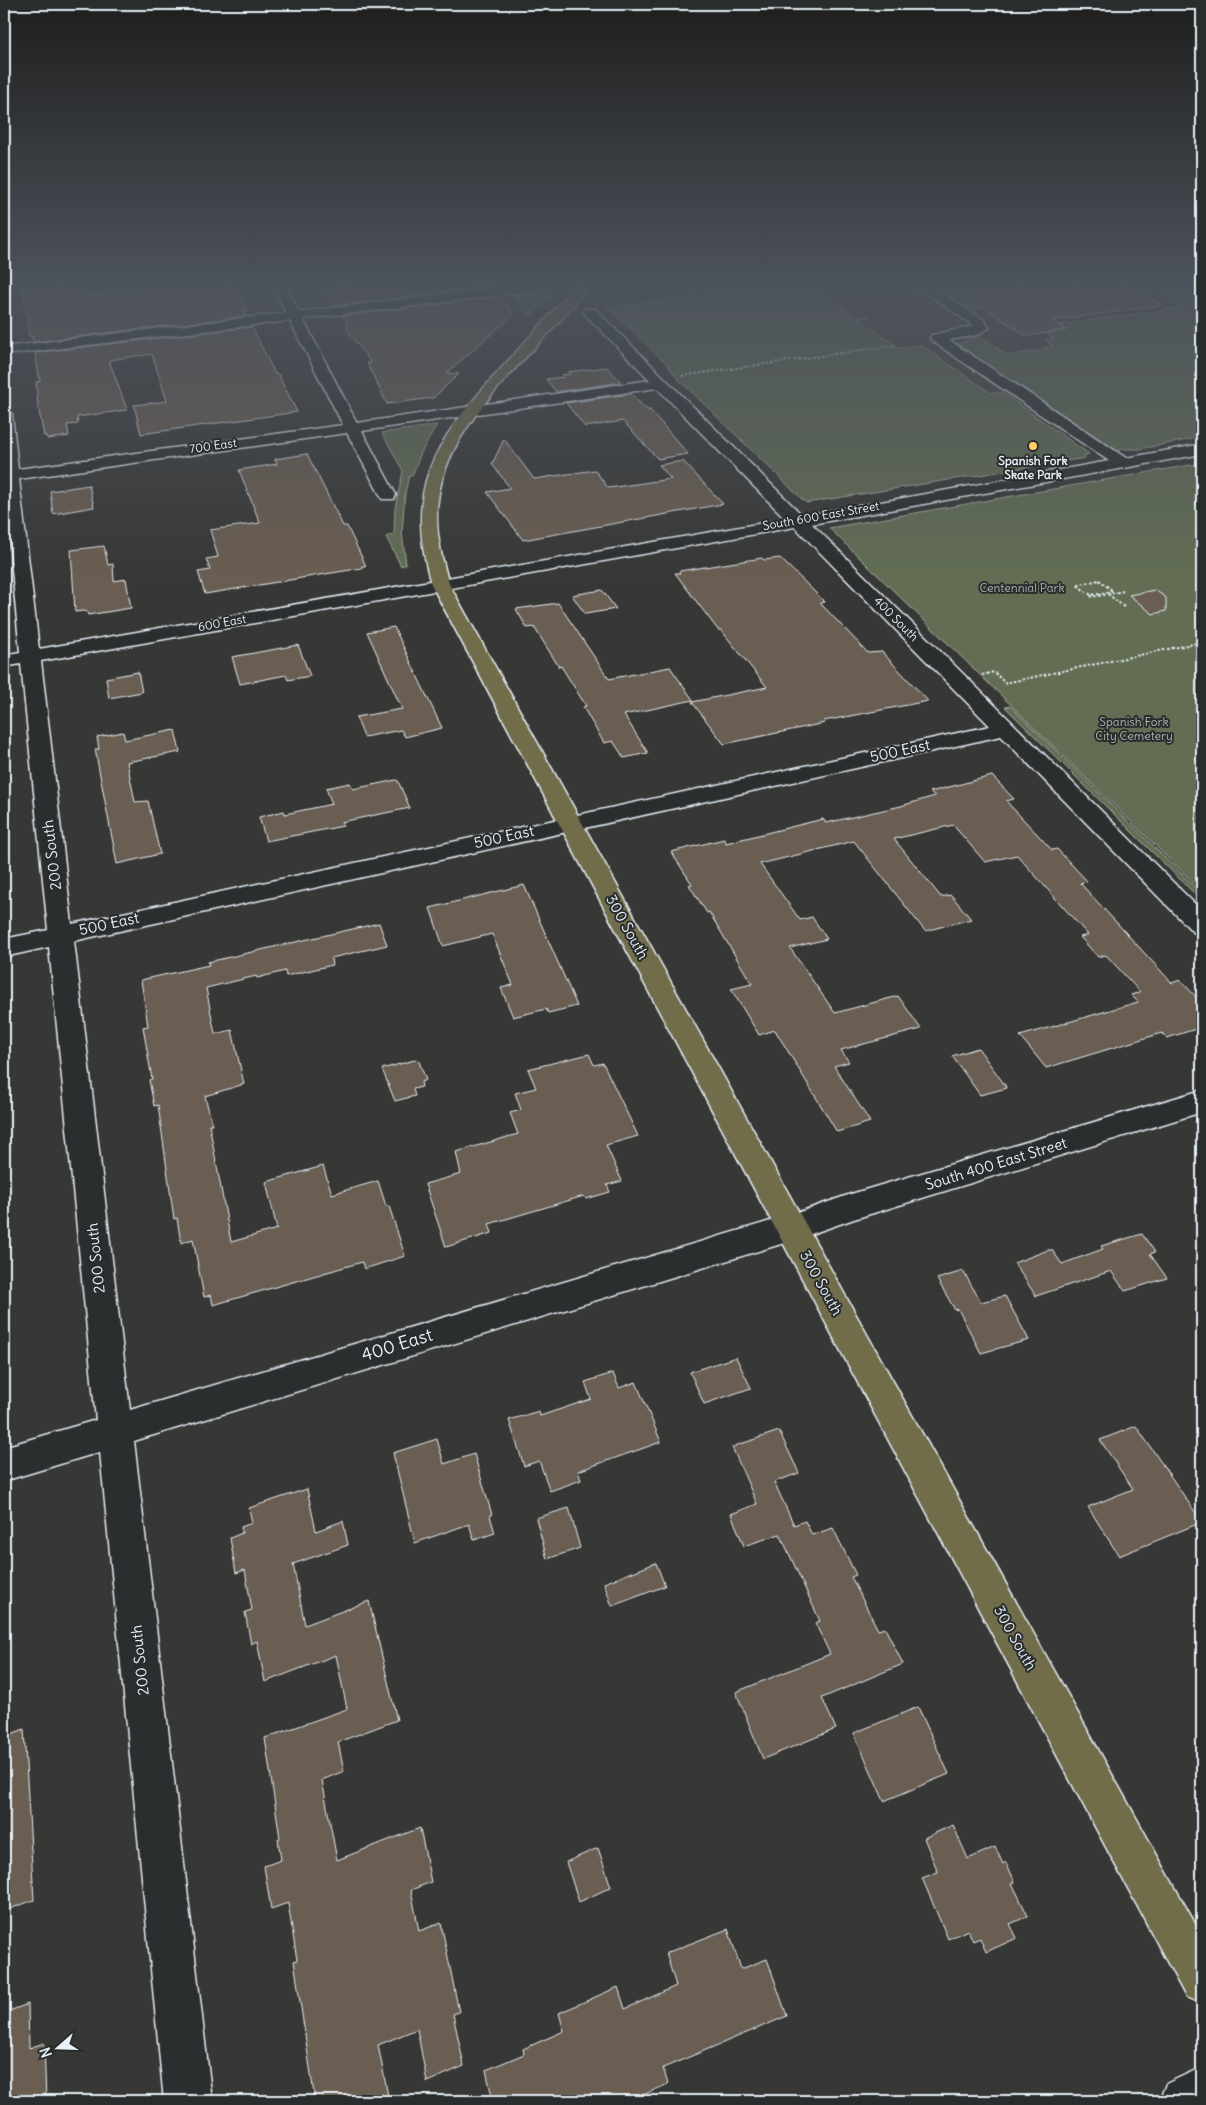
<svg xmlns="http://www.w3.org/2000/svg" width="1206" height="2105" font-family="Delius,sans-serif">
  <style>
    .built { fill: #46423d }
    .green { fill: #626d53; stroke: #a5afa6 }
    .building { fill: #6a5d51; stroke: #e8f1f8 }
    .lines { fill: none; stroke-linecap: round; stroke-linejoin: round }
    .minor-casing { stroke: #e8f1f8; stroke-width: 3 }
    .major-casing { stroke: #e8f1f8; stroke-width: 3 }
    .path { stroke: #e8f1f8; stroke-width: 2; stroke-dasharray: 2.5 2; stroke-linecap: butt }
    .minor { fill: #2a2d2e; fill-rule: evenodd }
    .major { fill: #716d4b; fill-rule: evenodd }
    .poi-dot { fill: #ffd166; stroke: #2a2d2e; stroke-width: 2 }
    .labels { text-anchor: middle; stroke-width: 4; stroke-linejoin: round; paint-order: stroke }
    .far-street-label { font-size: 12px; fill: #e8f1f8; stroke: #2a2d2e }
    .far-poi-label { font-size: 12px; font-weight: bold; fill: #e8f1f8; stroke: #2a2d2e }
    .far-park-label { font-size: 12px; fill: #acb6ae; stroke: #2a2d2e }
    .street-label { font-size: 15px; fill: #e8f1f8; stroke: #2a2d2e }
    .near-street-label { font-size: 18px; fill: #e8f1f8; stroke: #2a2d2e }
  </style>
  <rect width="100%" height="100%" fill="#373735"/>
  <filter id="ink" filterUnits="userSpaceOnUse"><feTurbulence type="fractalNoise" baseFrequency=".02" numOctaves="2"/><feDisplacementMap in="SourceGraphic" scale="10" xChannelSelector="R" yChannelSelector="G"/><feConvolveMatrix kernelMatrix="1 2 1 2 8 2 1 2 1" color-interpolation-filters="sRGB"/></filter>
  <g filter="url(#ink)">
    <path class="built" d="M812,286H1202V437L1140,449H1121L1120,451L1111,448L1076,424L1054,428L1003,393H991L917,345L899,348Z"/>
    <path class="green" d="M778,286H812L899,348L921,345L991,393H1003L1089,454L1084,456L1085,458L806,503L677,378L666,363L607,307Z
      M938,286H951L985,308L974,309Z
      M1199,286H1202V437L1140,449H1121L1120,451L1113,449L957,344L980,336L999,348L997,349L1008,356L1038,351L1053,345L1045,340L1054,339L1045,333L1066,330L1058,325L1178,308L1174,301L1163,293L1201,288Z
      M548,292H555L530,316L512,296Z
      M437,425L421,453L412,476H409L405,493L402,533L406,564L401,566L386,537L394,534L395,508L403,471L382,433Z
      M1202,463V891L829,528Z
      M1010,706L1202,894V901L1005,707Z"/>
    <path class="building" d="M23,286H51V289L85,286L87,296L168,286H233L248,311H244L246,316L33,342L32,336H29Z
      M317,286H489V287L333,306Z
      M951,286H1127L1162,305L1052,321L1066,330L1027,336Z
      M499,297L514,314L447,373L459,374L433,398L387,404L367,363H371L347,330V322L342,316Z
      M252,327L275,374H278L297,412L141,434L134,405L167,401L152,354L109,360L127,410L77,417L78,424L67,425L69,436L47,439V436H44L38,406L36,382L40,381L35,353Z
      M607,367L621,382L556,392L546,379L564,377L562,375L570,374L568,372Z
      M631,394L647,410H650L688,454L658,459L623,421L585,427L566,403Z
      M504,439L534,479L595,470L608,488L671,479L659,465L683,461L723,504L523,540L487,492L510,488L492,464Z
      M307,454L343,526H347L366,566H362V568L205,594L198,572L210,570L206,559L218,557L210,530L260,523L239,470L277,464L275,459Z
      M89,485L94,507L53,514L50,491Z
      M104,546L108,565L113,564L114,581L126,579L131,608L88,615L87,612L83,611L75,612L71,550Z
      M762,558L764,560L780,558L825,602L820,603L868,653L882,652L928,701L824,721L825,723L724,744L692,702L767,687L721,630H718L675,573H680L679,571Z
      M602,590L616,609L585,614L572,595Z
      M1155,590L1166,598V611L1153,614L1129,595Z
      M558,603L609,679L670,667L693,700L624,715L648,753L624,758L613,741L604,743L583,707L586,706L561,666L559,667L534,627L527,628L516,609Z
      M394,627L442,728L405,737L401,730L364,737L356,717L402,709L367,632Z
      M298,645L310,676L288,680L286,675L240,684L232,657Z
      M138,672L142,692L109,698L106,678Z
      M175,730L180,752L127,762L135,802L148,801L160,854L117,864L95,749H99L97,737L123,732L125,740Z
      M992,776L1014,799L1006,801L1052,850L1057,849L1087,881L1080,883L1172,983L1180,980L1202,1003V1027L1167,1038L1162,1033L1046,1068L1020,1036L1138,1002L1131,995L1140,992L1106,955L1098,957L1080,937L1088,935L1017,855L985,862L953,825L894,839L941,897L951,895L971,919L925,931L854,841L760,864L800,920L812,917L827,939L790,948L835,1013L898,996L921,1029L841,1050L849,1062L834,1066L870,1122L837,1132L775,1030L759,1035L731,989L752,984L709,912L707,913L689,885L692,884L671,852L724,839L726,843L823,819L826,823L901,806L935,796L930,792Z
      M396,780L398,781L410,808L341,822L343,826L266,841L259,817L284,811L285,814L332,804L326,788L350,783L353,789Z
      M524,885L577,1006L548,1013L546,1009L513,1017L501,988L513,985L492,934L443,946L430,908Z
      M379,923L387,945L331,958L332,965L286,976L285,971L257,978L256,976L206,988L215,1034L232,1030L244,1084L205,1096L212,1124H209L231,1242L277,1229L266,1182L323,1166L332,1194L378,1181L386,1206H389L405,1256L364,1269L362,1262L213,1305L211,1295L204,1297L193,1239L181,1243L177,1218L174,1219L158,1105L154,1106L149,1080L152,1079L143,1027L148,1026L141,980L209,965L208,962Z
      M978,1048L1007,1088L980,1095L952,1056Z
      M589,1054L594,1065L603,1063L638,1136L606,1145L622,1181L607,1185L610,1192L586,1199L584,1196L489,1224L492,1233L446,1247L425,1184L461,1174L456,1152L518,1134L510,1113L521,1110L515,1093L536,1088L528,1069Z
      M418,1059L426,1080L421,1082L422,1087L413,1089L415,1096L395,1101L382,1069Z
      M1142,1234L1155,1252L1150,1254L1167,1278L1125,1291L1111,1271L1036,1296L1014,1263L1048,1250H1052L1062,1264L1103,1249L1101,1246Z
      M963,1271L981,1302L1005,1296L1029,1340L981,1353L958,1309L955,1310L937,1279Z
      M736,1357L751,1388L704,1404L690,1372Z
      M613,1373L619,1388L636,1382L661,1442L578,1471L581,1480L550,1491L539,1461L524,1466L509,1420L539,1411L540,1416L591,1399L585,1382Z
      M1136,1426L1202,1522L1119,1556L1088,1507L1133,1489L1100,1440Z
      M779,1431L799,1473L774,1482L794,1525L805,1521L812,1535L833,1528L856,1575L851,1577L878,1630L885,1628L903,1664L822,1698L836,1729L763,1759L736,1692L830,1654L815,1623L820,1621L780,1534L744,1546L731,1514L757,1504L732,1447Z
      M437,1439L444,1464L474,1454L492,1515L490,1516L495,1533L474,1540L469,1524L415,1543L393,1453Z
      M307,1489L316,1531L343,1521L348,1545L293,1564L305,1625L369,1601L397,1720L338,1742L344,1771L322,1780L337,1860L420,1828L431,1882L411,1890L419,1931L441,1923L459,2012L453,2014L464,2066L427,2082L417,2029L378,2045L389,2101H315L294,1961L297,1960L288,1903L271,1909L264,1866L281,1860L278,1839L280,1838L265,1738L347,1709L336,1655L265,1682L257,1641L251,1644L245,1612L252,1610L245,1570L236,1573L230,1538L242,1533L241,1527L252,1523L249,1508Z
      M569,1508L580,1548L547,1559L536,1518Z
      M656,1563L665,1586L612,1606L604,1583Z
      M918,1707L949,1774L884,1801L854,1733Z
      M24,1729L34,1900L4,1911V1737Z
      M953,1825L968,1859L995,1847L1003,1864L1006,1862L1015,1882L1012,1883L1028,1916L1010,1924L1017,1938L986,1952L980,1938L973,1941L968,1930L948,1939L922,1878L938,1872L924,1838Z
      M598,1848L611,1887L579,1902L566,1862Z
      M728,1929L741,1969L767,1959L787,2016L663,2068L668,2084L630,2101H493L486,2070L524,2054L523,2049L564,2031L559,2013L618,1987L625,2009L676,1986L666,1953Z
      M28,2004L29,2048L44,2043L46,2101H4V2013Z"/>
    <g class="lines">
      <g class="minor-casing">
        <path id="minor" d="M273,286H285L299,312L511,286H551L545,290L303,319L357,423L650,380L583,312L585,309H595L803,516L1109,461L932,341L930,338L932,335L974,326L916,286H931L984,320L989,328L977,335L949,340L1126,458L1202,444V454L812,524L1202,911V934L1193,932L1001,736L74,941L130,1410L791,1215L851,1194L1202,1090V1112L854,1219L791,1241L134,1441L212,2101H164L100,1452L4,1481V1447L96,1420L49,947L4,957V939L48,930L21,664L4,667V655L20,652L4,487V410L9,411L12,414L18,469L343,425L290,321L4,355V347L286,313ZM657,388L786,519L39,649L19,479L347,433L380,495L382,499H394L396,495L362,431ZM795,527L990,726L72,924L41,661Z
          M1202,2067V2101H1159L1166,2084Z"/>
      </g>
      <g class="major-casing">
        <path id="major" d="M576,286H589C539,355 436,424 437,517C437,540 443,562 449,584L1202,1936V2004L1186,1997L431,584C404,487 433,444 497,373C523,344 550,315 576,286Z"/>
      </g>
      <path class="path" d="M858,318L870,316
        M682,376L897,345
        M1099,580L1113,591L1091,595L1077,585Z
        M1108,594L1124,607
        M1091,595L1092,597L1124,591
        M982,675L994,672L1005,683L1202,642"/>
      <use href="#minor" class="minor"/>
      <use href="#major" class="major"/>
    </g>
  </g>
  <linearGradient id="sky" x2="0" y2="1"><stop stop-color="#1e1e1d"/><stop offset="0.49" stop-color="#4d535c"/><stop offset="1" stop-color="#4d535c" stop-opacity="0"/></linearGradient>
  <rect width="1206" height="581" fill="url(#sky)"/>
  <circle class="poi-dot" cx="1033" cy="446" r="5"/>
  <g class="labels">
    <g class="far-street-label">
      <text transform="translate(213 446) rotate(-8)" y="4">700 East</text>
      <text transform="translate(821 516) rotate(-10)" y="4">South 600 East Street</text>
      <text transform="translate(896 619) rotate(45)" y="4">400 South</text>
      <text transform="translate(222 623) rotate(-10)" y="4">600 East</text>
    </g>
    <g class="far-poi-label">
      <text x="1033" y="465">Spanish Fork<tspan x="1033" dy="14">Skate Park</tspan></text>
    </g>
    <g class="far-park-label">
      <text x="1022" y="592">Centennial Park</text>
      <text x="1134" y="726">Spanish Fork<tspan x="1134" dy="14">City Cemetery</tspan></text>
    </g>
    <g class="street-label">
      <text transform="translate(900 751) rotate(-12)" y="5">500 East</text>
      <text transform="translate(504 837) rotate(-12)" y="5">500 East</text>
      <text transform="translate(52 855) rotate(-97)" y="5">200 South</text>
      <text transform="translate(109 924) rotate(-12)" y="5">500 East</text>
      <text transform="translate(627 927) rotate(61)" y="5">300 South</text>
      <text transform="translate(996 1164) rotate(-17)" y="5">South 400 East Street</text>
      <text transform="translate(96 1258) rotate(-96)" y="5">200 South</text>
      <text transform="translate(821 1283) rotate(61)" y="5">300 South</text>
      <text transform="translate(1015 1638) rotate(61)" y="5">300 South</text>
      <text transform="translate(140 1660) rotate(-96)" y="5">200 South</text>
    </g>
    <g class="near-street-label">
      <text transform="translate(397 1345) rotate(-17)" y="6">400 East</text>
    </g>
  </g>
  <rect width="1206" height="2105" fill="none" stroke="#2a2d2e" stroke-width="20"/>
  <rect x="10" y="10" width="1186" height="2085" fill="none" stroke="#e8f1f8" stroke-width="2" filter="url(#ink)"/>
  <g transform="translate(58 2048) rotate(250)" stroke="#2a2d2e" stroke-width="4" paint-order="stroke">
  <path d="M0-4L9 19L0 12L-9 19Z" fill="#e8f1f8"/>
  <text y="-8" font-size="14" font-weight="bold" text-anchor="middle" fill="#e8f1f8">N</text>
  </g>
</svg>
